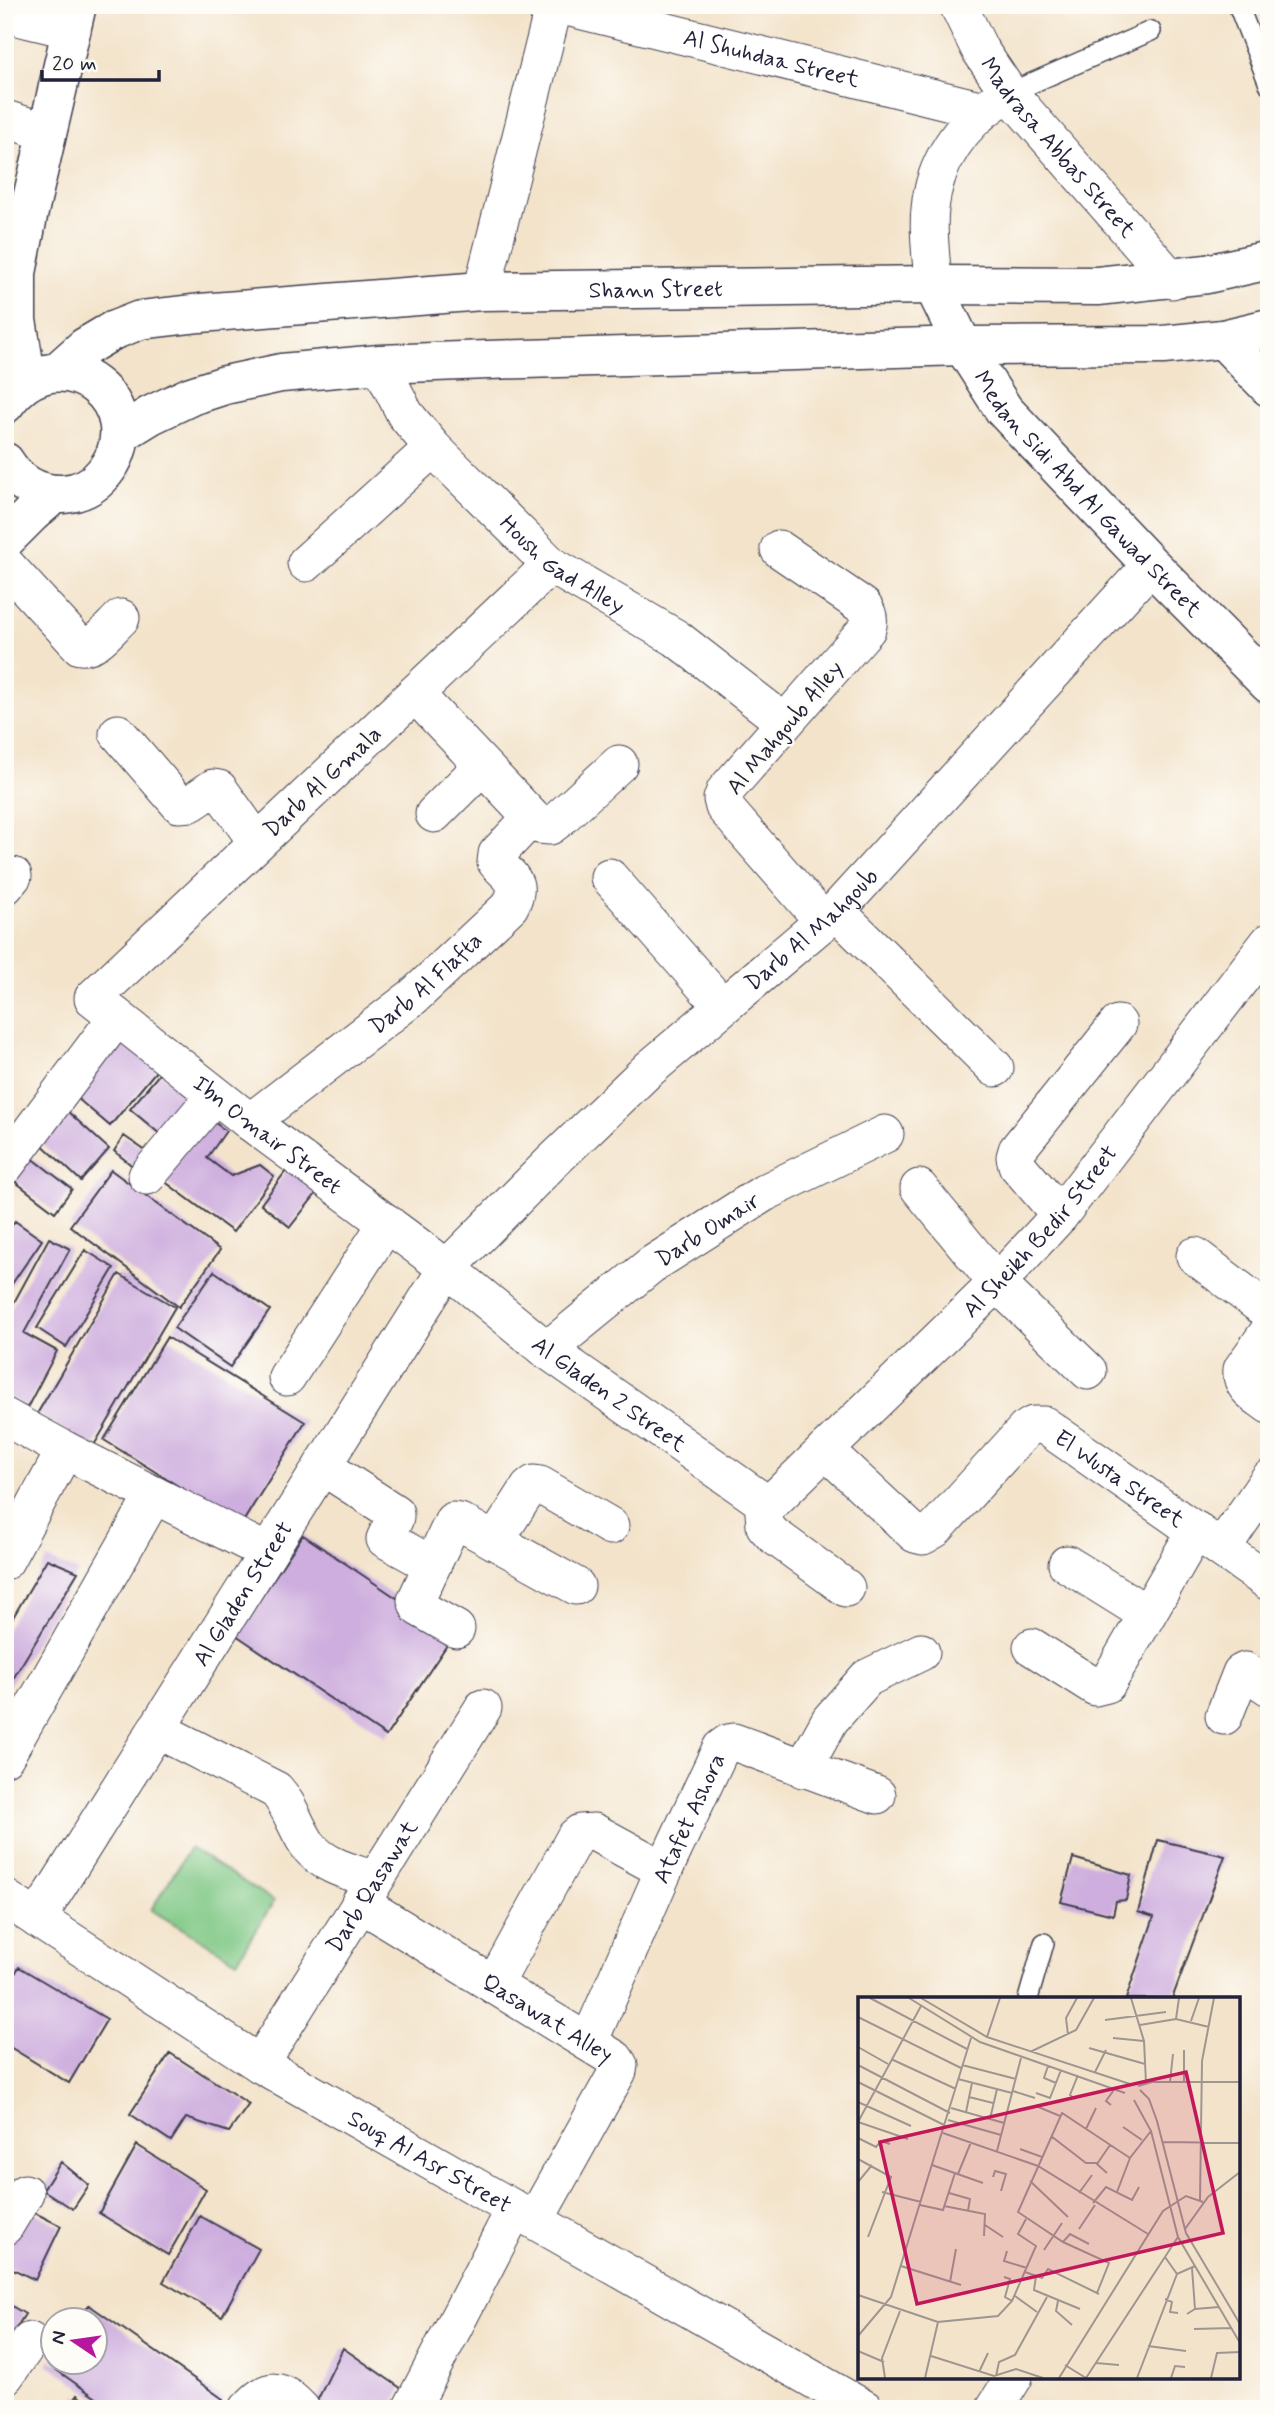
<svg xmlns="http://www.w3.org/2000/svg" width="1274" height="2414" font-family="Mynerve,sans-serif">
  <style>
    .green { fill: #7fc885; stroke: #507560; stroke-width: 2 }
    .building { fill: #ceaede }
    .lines { fill: none; stroke-linecap: round; stroke-linejoin: round }
    .service-casing { stroke: #413f50; stroke-width: 22 }
    .minor-casing { stroke: #413f50; stroke-width: 39 }
    .tertiary-casing { stroke: #413f50; stroke-width: 41 }
    .primary-casing { stroke: #413f50; stroke-width: 41 }
    .service { stroke: #fff; stroke-width: 19 }
    .minor { stroke: #fff; stroke-width: 37 }
    .tertiary { stroke: #fff; stroke-width: 38 }
    .primary { stroke: #fff; stroke-width: 38 }
    .labels { text-anchor: middle; stroke-width: 5; stroke-linejoin: round; paint-order: stroke }
    .street-label { font-size: 23px; fill: #22223b; stroke: #fdfcf7 }
    .inset-road { fill: none; stroke: #9f9691; stroke-width: 2 }
    .view { fill: #c2185b; fill-opacity: 0.15; stroke: #c2185b; stroke-width: 3.5 }
    .inset-edge { fill: none; stroke: #22223b; stroke-width: 3.5 }
  </style>
  <rect width="100%" height="100%" fill="#fdfcf7"/>
  <filter id="ink" filterUnits="userSpaceOnUse"><feTurbulence type="fractalNoise" baseFrequency=".0143" numOctaves="2"/><feDisplacementMap in="SourceGraphic" scale="14" xChannelSelector="R" yChannelSelector="G"/><feConvolveMatrix kernelMatrix="1 2 1 2 8 2 1 2 1" color-interpolation-filters="sRGB"/></filter>
  <filter id="wash" filterUnits="userSpaceOnUse"><feTurbulence type="fractalNoise" baseFrequency=".00686" numOctaves="4" result="noise"/><feDisplacementMap in="SourceGraphic" scale="28" xChannelSelector="R" yChannelSelector="G"/><feGaussianBlur stdDeviation="1.57" result="paint"/><feColorMatrix in="noise" values="0 0 0 0 0 0 0 0 0 0 0 0 0 0 0 0 0 1.4 0 .05"/><feComposite in="paint" operator="in"/></filter>
  <g filter="url(#wash)">
    <rect width="100%" height="100%" fill="#f3e3ca"/>
    <path class="green" d="M190,1848L274,1901L237,1961L151,1910Z"/>
    <g id="blocks">
      <path class="building" d="M118,1037L157,1070L110,1126L71,1093Z
        M160,1073L190,1098L160,1134L130,1109Z
        M65,1109L109,1149L81,1181L37,1140Z
        M206,1116L226,1131L207,1158L231,1176L260,1165L274,1176L233,1232L160,1178Z
        M124,1136L153,1156L140,1172L114,1151Z
        M27,1154L72,1189L55,1212L9,1177Z
        M289,1167L319,1190L290,1227L261,1204Z
        M111,1170L220,1250L179,1307L70,1226Z
        M15,1221L42,1240L5,1294V1235Z
        M49,1238L70,1249L24,1333L57,1351L27,1408L5,1397V1319Z
        M85,1250L114,1268L66,1347L37,1328Z
        M214,1271L270,1310L230,1367L174,1328Z
        M119,1274L175,1307L93,1447L37,1414Z
        M167,1337L305,1422L241,1525L104,1440Z
        M303,1535L453,1636L386,1736L236,1635Z
        M47,1559L78,1572L5,1692V1631Z
        M1158,1840L1225,1856L1172,1999H1126L1154,1917L1138,1912Z
        M1073,1858L1131,1875L1126,1900L1116,1901L1113,1915L1061,1902Z
        M19,1967L107,2019L69,2083L5,2044V1990Z
        M170,2053L249,2104L229,2132L186,2118L171,2141L130,2114Z
        M137,2145L206,2189L168,2255L99,2213Z
        M61,2162L89,2185L73,2209L43,2190Z
        M27,2209L61,2226L35,2280L5,2265V2246Z
        M200,2216L259,2249L222,2316L163,2282Z
        M5,2302L25,2314L5,2346Z
        M89,2305L223,2399L216,2409H112L48,2364L52,2358V2362H94V2320H79Z
        M343,2348L402,2389L391,2409H330L317,2401Z
        M77,2395L95,2409H67Z"/>
    </g>
  </g>
  <g filter="url(#ink)">
    <use href="#blocks" fill-opacity="0" stroke="#413f50" stroke-width="2"/>
    <g class="lines">
      <g class="service-casing">
        <path id="service" d="M1238,5L1269,84
          M1009,93L1151,31
          M1028,1999L1044,1943"/>
      </g>
      <g class="minor-casing">
        <g id="minor">
          <path id="s1" d="M559,5L983,110"/>
          <path id="s2" d="M958,5L980,50L1009,93L1172,280"/>
          <path d="M5,14L72,30"/>
          <path d="M5,119L47,132"/>
          <path d="M933,285C932,260 927,233 930,209C934,163 961,124 999,99"/>
          <path d="M482,291L554,5"/>
          <path id="s3" d="M380,364L405,414L433,448L551,565L676,638L784,722"/>
          <path d="M779,549L863,606C869,614 870,620 867,629L725,791L722,799L724,807L824,922"/>
          <path d="M306,563L433,448"/>
          <path d="M5,564L80,646C96,648 109,629 121,618"/>
          <path id="s4" d="M551,565L93,998L250,1122L447,1268L547,1350L755,1496L763,1500L775,1499L997,1283L1060,1215L1269,942"/>
          <path d="M415,694L539,825L550,826L558,820L619,764"/>
          <path d="M118,733L179,804L191,803L213,788L219,789L257,842"/>
          <path d="M434,814L482,766"/>
          <path d="M609,877L722,1006"/>
          <path d="M5,886L13,876"/>
          <path d="M836,911L995,1068"/>
          <path id="s5" d="M250,1122L413,997L510,906C523,882 510,878 496,862L497,854L531,818"/>
          <path d="M5,1166L117,1017"/>
          <path d="M147,1176L215,1095"/>
          <path d="M919,1188L997,1283L1088,1371"/>
          <path d="M1060,1215L1017,1165L1015,1157L1017,1150L1118,1024"/>
          <path d="M1195,1256L1269,1312"/>
          <path d="M1269,1331L1242,1369C1240,1388 1256,1395 1269,1405"/>
          <path id="s6" d="M547,1350L651,1265L764,1193L885,1134"/>
          <path d="M287,1377L387,1223"/>
          <path d="M5,1417L65,1450L267,1552"/>
          <path id="s7" d="M825,1450L915,1534L923,1536L935,1529L1025,1430L1033,1425H1044L1269,1582"/>
          <path d="M322,1466L395,1513V1518L385,1539L432,1565"/>
          <path d="M763,1500L765,1526L773,1535L846,1588"/>
          <path d="M495,1541L529,1488L534,1484L540,1485L610,1526"/>
          <path d="M1222,1548L1269,1479"/>
          <path d="M5,1561L65,1450"/>
          <path d="M1067,1564L1147,1614"/>
          <path d="M456,1629L419,1608L416,1600L453,1521L460,1522L576,1586"/>
          <path d="M1032,1647L1095,1687L1107,1684L1196,1530"/>
          <path d="M1224,1716L1241,1673L1245,1671L1269,1687"/>
          <path d="M156,1729L276,1790C291,1806 296,1830 310,1848C326,1867 352,1872 374,1880"/>
          <path d="M5,1757L154,1495"/>
          <path d="M803,1769L830,1720L867,1678L921,1652"/>
          <path id="s8" d="M5,1898L260,2064L865,2409"/>
          <path id="s9" d="M360,1903L615,2059L619,2065L618,2071L535,2220"/>
          <path id="s10" d="M37,1919L447,1268L552,1162L648,1070L836,911L1151,565"/>
          <path d="M494,1985L575,1837L580,1833L594,1832L664,1870"/>
          <path id="s11" d="M589,2042L664,1870L721,1748L728,1743L734,1742L877,1795"/>
          <path id="s12" d="M260,2064L483,1708"/>
          <path d="M5,2226L25,2193"/>
          <path d="M5,2376L30,2341"/>
          <path d="M248,2409C269,2386 280,2387 301,2409"/>
          <path d="M411,2409L515,2209"/>
          <path d="M994,2409L1014,2377"/>
        </g>
      </g>
      <g class="tertiary-casing">
        <g id="tertiary">
          <path id="s13" d="M933,285L963,346L1004,410L1151,565L1269,684"/>
          <path d="M1223,339L1269,387"/>
          <path d="M27,381L17,320V273L28,216L77,5"/>
        </g>
      </g>
      <g class="primary-casing">
        <g id="primary">
          <path id="s14" d="M57,372L85,347L112,331L140,320L200,313L482,291L933,285L1098,286L1207,274L1269,260"/>
          <path d="M5,404C60,327 157,407 104,473C94,486 79,493 63,494C38,495 18,483 5,462"/>
          <path d="M120,434L151,415L191,396L225,385L281,373L380,364L488,360L963,346L1163,345L1223,339L1269,328"/>
          <path d="M5,540L31,514L54,494"/>
        </g>
      </g>
      <use href="#service" class="service"/>
      <use href="#minor" class="minor"/>
      <use href="#tertiary" class="tertiary"/>
      <use href="#primary" class="primary"/>
    </g>
  </g>
  <g class="labels">
    <g class="street-label">
      <text dy="8" stroke="none"><textPath href="#s1" startOffset="219">Al Shuhdaa Street</textPath></text>
      <text dy="8" stroke="none"><textPath href="#s2" startOffset="175">Madrasa Abbas Street</textPath></text>
      <text dy="8" stroke="none"><textPath href="#s14" startOffset="616">Shann Street</textPath></text>
      <text dy="8" stroke="none"><textPath href="#s13" startOffset="262">Medan Sidi Abd Al Gawad Street</textPath></text>
      <text dy="8" stroke="none"><textPath href="#s3" startOffset="275">Housh Gad Alley</textPath></text>
      <text transform="translate(784 727) rotate(-50)" y="8">Al Mahgoub Alley</text>
      <text transform="translate(322 781) rotate(-43)" y="8">Darb Al Gmala</text>
      <text dy="8" stroke="none"><textPath href="#s10" startOffset="1267">Darb Al Mahgoub</textPath></text>
      <text dy="8" stroke="none"><textPath href="#s5" startOffset="224">Darb Al Flafta</textPath></text>
      <text dy="8" stroke="none"><textPath href="#s4" startOffset="852">Ibn Omair Street</textPath></text>
      <text dy="8" stroke="none"><textPath href="#s6" startOffset="201">Darb Omair</textPath></text>
      <text dy="8" stroke="none"><textPath href="#s4" startOffset="1857">Al Sheikh Bedir Street</textPath></text>
      <text dy="8" stroke="none"><textPath href="#s4" startOffset="1281">Al Gladen 2 Street</textPath></text>
      <text dy="8" stroke="none"><textPath href="#s7" startOffset="392">El Wusta Street</textPath></text>
      <text dy="8" stroke="none"><textPath href="#s10" startOffset="385">Al Gladen Street</textPath></text>
      <text dy="8" stroke="none"><textPath href="#s11" startOffset="245">Atafet Ashora</textPath></text>
      <text dy="8" stroke="none"><textPath href="#s12" startOffset="210">Darb Qasawat</textPath></text>
      <text dy="8" stroke="none"><textPath href="#s9" startOffset="220">Qasawat Alley</textPath></text>
      <text dy="8" stroke="none"><textPath href="#s8" startOffset="500">Souq Al Asr Street</textPath></text>
    </g>
  </g>
  <g transform="translate(858 1997)">
    <rect width="382" height="382" fill="#f3e3ca"/>
    <path class="inset-road" d="M12,1L109,52M51,1L122,45L267,96M63,1L129,40L272,87M273,1L286,44L288,86M0,20L103,71M318,22L321,1M247,23L308,15M333,24L341,1M282,28L318,22L351,30M210,38L208,21L219,1M129,40L142,1M255,41L286,44M0,50L30,67M231,51L287,67M172,55L218,33L236,1M33,62L98,92M0,68L92,116M104,68L158,82M190,69L186,81L198,86M237,75L248,53M100,82L154,96M0,85L88,129M312,85L315,57M326,85V53M280,89L294,85H382M282,93L291,102L299,124L328,236L382,327M155,94L177,101M178,96L192,101L203,73M111,100L135,106M217,102L212,98L220,78M276,103L293,134L320,240L382,346M0,105L53,129M253,108L248,104L258,90M178,109L202,119M93,111L146,126M108,115L114,86M132,122L139,92M90,123L143,138M0,125L63,9M0,125L50,142M265,130L284,143M228,132L238,111M85,136L180,169L290,237M193,139L228,166H239M0,141L18,150L23,144L32,147M305,145L382,146M162,152L184,160M139,154L163,61M0,162L33,180L10,240M74,168L125,186M249,176L239,167L252,148M100,177L113,145M135,180L137,174L148,177L143,194M172,184L210,220M0,185L14,168M24,195L63,205M259,195L272,161L293,134M91,196L112,202L110,214M221,196L234,178M342,203L344,64L356,1M235,206L248,190L274,203L281,190M62,208L85,213L97,176M86,209L127,217L126,239M127,228L145,240M221,232L237,208M327,232L350,200L382,175M205,245L212,237L231,247M186,253L204,226M149,254L146,264L169,271M307,260L319,277L337,269M43,269L103,288M334,271L337,312M167,275L184,281L190,272L241,297M178,279L176,293L222,312M146,280L152,282L147,300L154,304M92,285L98,252M239,296L251,266L205,245L160,215L204,116L272,161M0,298L80,325M157,299L179,315M307,302L314,305L312,315L320,316M200,304L198,314L214,328M329,317L337,312L361,310M336,332L373,331M0,339L33,300L113,41M290,349L328,354M0,354L26,365M73,359L136,379L158,372L185,381M238,366L261,368M207,368L228,381M121,375L130,356M138,379L141,365L157,358L189,300M27,381L24,361L42,314M67,381L80,325L140,319L154,304L178,249L160,237L168,222M201,381L305,214L328,199L345,205M228,381L320,240M279,381L319,277M313,381L317,369L327,370M353,381L359,356L382,355"/>
    <path class="view" d="M328,75L365,236L59,307L22,145Z"/>
    <rect width="382" height="382" class="inset-edge"/>
  </g>
  <rect width="1274" height="2414" fill="none" stroke="#fdfcf7" stroke-width="28"/>
  <g transform="translate(74 2341) rotate(283)"><circle r="33" fill="#fdfcf7" stroke="#a5a5ac" stroke-width="2"/>
  <path d="M0-5L12 26L0 18L-12 26Z" fill="#b5179e"/>
  <text y="-10" font-size="19" font-weight="bold" text-anchor="middle" fill="#22223b">N</text>
  </g>
  <path d="M42 70v10h117v-10" fill="none" stroke="#22223b" stroke-width="3.5"/>
  <text x="52" y="70" font-size="21" fill="#22223b" stroke="#fdfcf7" stroke-width="5" paint-order="stroke">20 m</text>
</svg>
